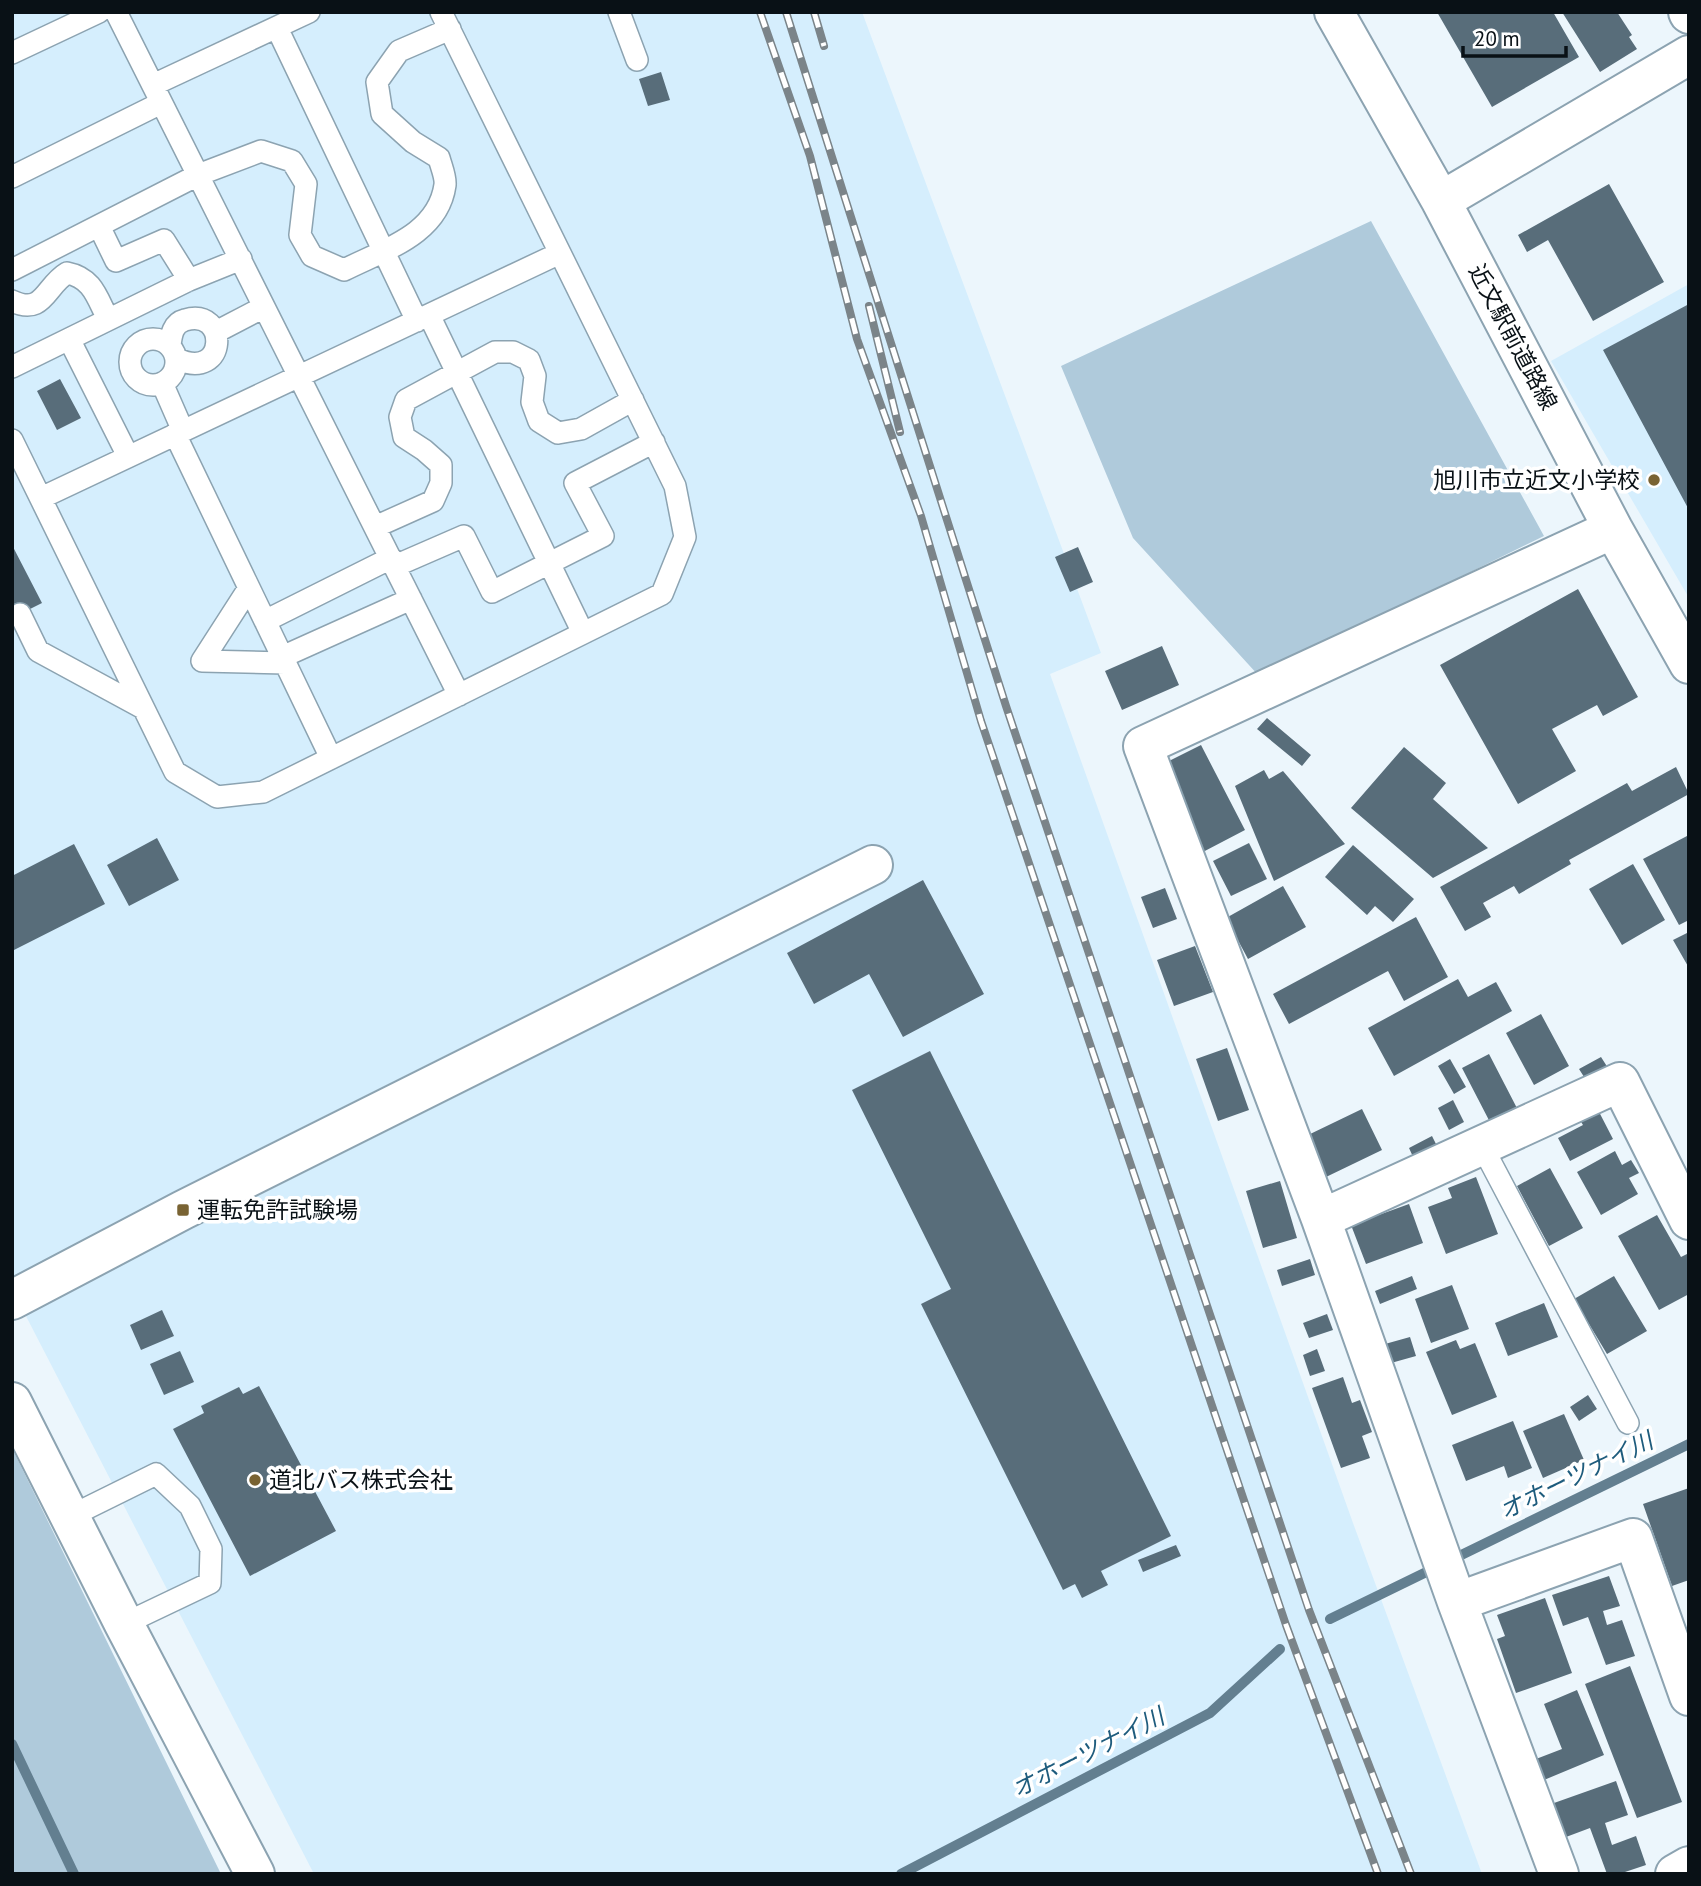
<svg xmlns="http://www.w3.org/2000/svg" width="1701" height="1886" font-family="'PT Sans','Noto Sans JP',sans-serif">
  <style>
    .built { fill: #d5eefd }
    .green { fill: #afcadb }
    .lines { fill: none; stroke-linecap: round; stroke-linejoin: round }
    .stream { stroke: #637f90; stroke-width: 10 }
    .building { fill: #586d7a }
    .lane-casing { stroke: #8ca3b1; stroke-width: 24 }
    .street-casing { stroke: #8ca3b1; stroke-width: 42 }
    .lane { stroke: #fff; stroke-width: 21 }
    .street { stroke: #fff; stroke-width: 38 }
    .rail-casing { stroke: #7b8489; stroke-width: 8 }
    .rail { stroke: #fff; stroke-width: 5; stroke-dasharray: 16; stroke-linecap: butt }
    .poi-dot { fill: #796333; stroke: #fff; stroke-width: 2.5 }
    .labels { text-anchor: middle; stroke-width: 7; stroke-linejoin: round; paint-order: stroke }
    .street-label { font-size: 23px; fill: #091116; stroke: #fff }
    .poi-label { font-size: 23px; fill: #091116; stroke: #fff; text-anchor: start }
    .water-label { font-size: 24px; font-style: italic; fill: #1e5c7d; stroke: #fff }
  </style>
  <rect width="100%" height="100%" fill="#ecf6fc"/>
  <path class="built" d="M12,12H862L1101,653L1050,674L1353,1523L1482,1874H314L12,1289Z
    M1689,284V598L1551,361Z"/>
  <path class="green" d="M1371,221L1544,536L1259,676L1133,538L1061,366Z
    M12,1448L221,1874H12Z"/>
  <g class="lines">
    <path class="stream" d="M1330,1619L1689,1444
      M12,1744L74,1874
      M901,1874L1210,1713L1280,1649"/>
  </g>
  <path class="building" d="M1437,12H1553L1579,57L1492,107Z
    M1562,12H1617L1632,35L1629,37L1637,49L1600,72Z
    M661,72L670,100L648,106L639,79Z
    M1609,184L1664,282L1593,321L1548,240L1527,252L1518,235Z
    M1689,304V510L1603,350Z
    M60,379L81,418L57,430L37,391Z
    M12,545L42,603L12,618Z
    M1078,547L1093,582L1070,592L1055,557Z
    M1578,589L1638,697L1603,716L1597,705L1552,729L1576,771L1518,804L1440,665Z
    M1162,646L1179,685L1122,710L1105,671Z
    M1267,718L1311,755L1302,766L1257,729Z
    M1201,745L1245,830L1201,853L1169,761Z
    M1404,747L1446,783L1433,799L1488,848L1433,878L1351,808Z
    M1676,767L1689,794L1569,860L1571,864L1519,894L1514,886L1483,903L1491,917L1465,931L1440,887L1627,783L1632,791Z
    M1264,770L1269,779L1283,771L1345,844L1274,881L1235,786Z
    M1687,836L1689,839V920L1679,925L1643,859Z
    M157,838L179,880L129,906L107,865Z
    M1249,843L1267,879L1231,896L1213,861Z
    M74,844L105,904L12,951V876Z
    M1353,845L1414,899L1393,922L1375,906L1367,915L1325,877Z
    M1633,864L1665,920L1622,945L1589,889Z
    M923,880L984,994L903,1037L869,974L814,1004L787,953Z
    M1283,886L1306,927L1248,959L1226,918Z
    M1165,888L1177,919L1153,928L1141,897Z
    M1416,917L1448,977L1404,1001L1388,971L1289,1024L1273,994Z
    M1689,932V968L1673,940Z
    M1195,946L1213,992L1174,1006L1157,960Z
    M1458,979L1468,997L1496,982L1512,1011L1394,1076L1368,1028Z
    M1541,1014L1569,1066L1534,1085L1506,1033Z
    M1227,1048L1249,1110L1218,1121L1196,1059Z
    M930,1051L1171,1536L1101,1571L1108,1585L1082,1598L1075,1584L1063,1590L921,1304L951,1289L852,1090Z
    M1489,1054L1520,1114L1493,1128L1462,1068Z
    M1601,1057L1608,1068L1586,1080L1579,1069Z
    M1450,1059L1466,1087L1454,1094L1438,1066Z
    M1453,1100L1464,1122L1449,1130L1438,1108Z
    M1597,1108L1613,1139L1570,1161L1558,1138L1583,1125L1578,1117Z
    M1362,1109L1382,1150L1326,1177L1306,1136Z
    M1432,1136L1438,1148L1414,1159L1409,1148Z
    M1615,1151L1622,1165L1631,1160L1639,1173L1629,1178L1638,1194L1601,1215L1577,1172Z
    M1550,1168L1583,1228L1549,1246L1517,1186Z
    M1476,1177L1498,1234L1446,1254L1428,1207L1452,1198L1448,1188Z
    M1280,1181L1297,1238L1263,1248L1246,1191Z
    M1409,1204L1423,1243L1366,1264L1351,1225Z
    M1657,1215L1681,1257L1689,1253V1294L1659,1310L1618,1236Z
    M1310,1259L1315,1275L1282,1286L1277,1270Z
    M1412,1276L1417,1289L1380,1304L1375,1291Z
    M1614,1276L1647,1331L1607,1354L1574,1299Z
    M1452,1285L1469,1329L1431,1343L1415,1299Z
    M1544,1303L1558,1337L1508,1356L1495,1323Z
    M162,1310L174,1336L141,1350L130,1325Z
    M1327,1314L1333,1330L1309,1338L1303,1323Z
    M1410,1337L1416,1356L1391,1363L1385,1344Z
    M1456,1340L1460,1349L1475,1343L1497,1397L1452,1415L1426,1352Z
    M1317,1349L1325,1371L1310,1376L1303,1355Z
    M180,1351L194,1382L164,1395L150,1364Z
    M1343,1377L1352,1403L1360,1400L1372,1432L1362,1436L1370,1458L1341,1468L1312,1388Z
    M259,1386L336,1531L250,1576L173,1429L204,1413L201,1406L239,1387L243,1394Z
    M1588,1395L1597,1409L1579,1421L1570,1407Z
    M1564,1414L1584,1460L1543,1478L1523,1431Z
    M1513,1421L1532,1468L1508,1478L1504,1466L1466,1481L1452,1445Z
    M1689,1488V1580L1672,1586L1643,1504Z
    M1176,1545L1181,1556L1143,1572L1138,1560Z
    M1609,1576L1620,1606L1603,1611L1607,1625L1622,1620L1635,1656L1606,1665L1588,1617L1563,1626L1552,1595Z
    M1545,1598L1572,1673L1516,1693L1497,1639L1505,1636L1497,1615Z
    M1630,1666L1682,1802L1637,1818L1585,1684Z
    M1577,1690L1604,1755L1544,1780L1536,1759L1562,1749L1544,1704Z
    M1616,1781L1628,1815L1605,1823L1612,1845L1636,1836L1646,1865L1619,1874H1607L1590,1828L1566,1837L1554,1803Z"/>
  <g class="lines">
    <g class="lane-casing">
      <path id="lane" d="M116,12L459,695
        M619,12L637,60
        M277,28L417,321
        M12,53L99,12
        M153,85L309,12
        M12,177L161,103
        M99,226L116,261L164,240L189,280
        M12,270L198,175L261,151L292,161L306,184L300,235L312,256L344,270C383,250 438,235 445,185C446,177 441,166 439,158L413,142L382,114L377,82L399,51L450,29
        M12,301C44,316 45,286 67,273C93,278 97,298 108,319
        M429,315L583,633
        M216,332L264,307
        M69,339L128,456
        M130 362a23 23 0 1 1 46 0a23 23 0 1 1-46 0Z
        M170,346C171,335 173,323 185,320C229,307 228,382 177,359
        M12,367L189,280L241,259
        M162,383L183,431
        M175,434L331,758
        M12,440L175,772L217,797L263,792L662,594L685,537L675,486L441,12
        M41,498L560,253
        M375,527L433,501L441,483V465L424,450L404,437L400,417L406,400L495,352H513L529,360L535,376L532,402L539,421L558,433L581,429L633,400
        M395,566L464,536L492,592L603,536L575,483L654,442
        M249,588L202,661L285,663
        M20,614L38,651L143,708
        M265,621L391,558
        M282,657L411,599
        M1482,1146L1628,1423
        M71,1516L156,1474L190,1506L211,1549L210,1583L124,1624"/>
    </g>
    <g class="street-casing">
      <path id="street" d="M1334,12L1441,201L1613,529L1689,664
        M1688,12L1689,14
        M1441,201L1689,55
        M1321,1219L1620,1082L1689,1220
        M12,1300L183,1210L873,865
        M12,1402L124,1624L255,1874
        M1457,1602L1633,1538L1689,1696
        M1559,1874L1457,1602L1321,1219L1143,746L1613,529
        M1675,1874L1689,1866"/>
    </g>
    <use href="#lane" class="lane"/>
    <use href="#street" class="street"/>
    <g class="rail-casing">
      <path id="rail" d="M760,12L810,156L857,339L921,516L981,721L1286,1625L1378,1874
        M786,12L1006,706L1309,1610L1411,1874
        M814,12L824,46
        M869,306L900,432"/>
    </g>
    <use href="#rail" class="rail"/>
  </g>
  <g class="poi-dot">
    <circle cx="1654" cy="480" r="7"/>
    <rect x="176" y="1203" width="14" height="14" rx="3.5"/>
    <circle cx="255" cy="1480" r="7"/>
  </g>
  <g class="labels">
    <g class="street-label">
      <text transform="translate(1513 337) rotate(62)" y="8">近文駅前道路線</text>
    </g>
    <g class="poi-label">
      <text x="1640" y="488" text-anchor="end">旭川市立近文小学校</text>
      <text x="197" y="1218">運転免許試験場</text>
      <text x="269" y="1488">道北バス株式会社</text>
    </g>
    <g class="water-label">
      <text transform="translate(1576 1476) rotate(-26)" y="8">オホーツナイ川</text>
      <text transform="translate(1088 1753) rotate(-27)" y="8">オホーツナイ川</text>
    </g>
  </g>
  <rect width="1701" height="1886" fill="none" stroke="#091116" stroke-width="28"/>
  <path d="M1463 46v10h103v-10" fill="none" stroke="#091116" stroke-width="3.5"/>
  <text x="1474" y="46" font-size="21" fill="#091116" stroke="#ffffff" stroke-width="5" paint-order="stroke">20 m</text>
</svg>
